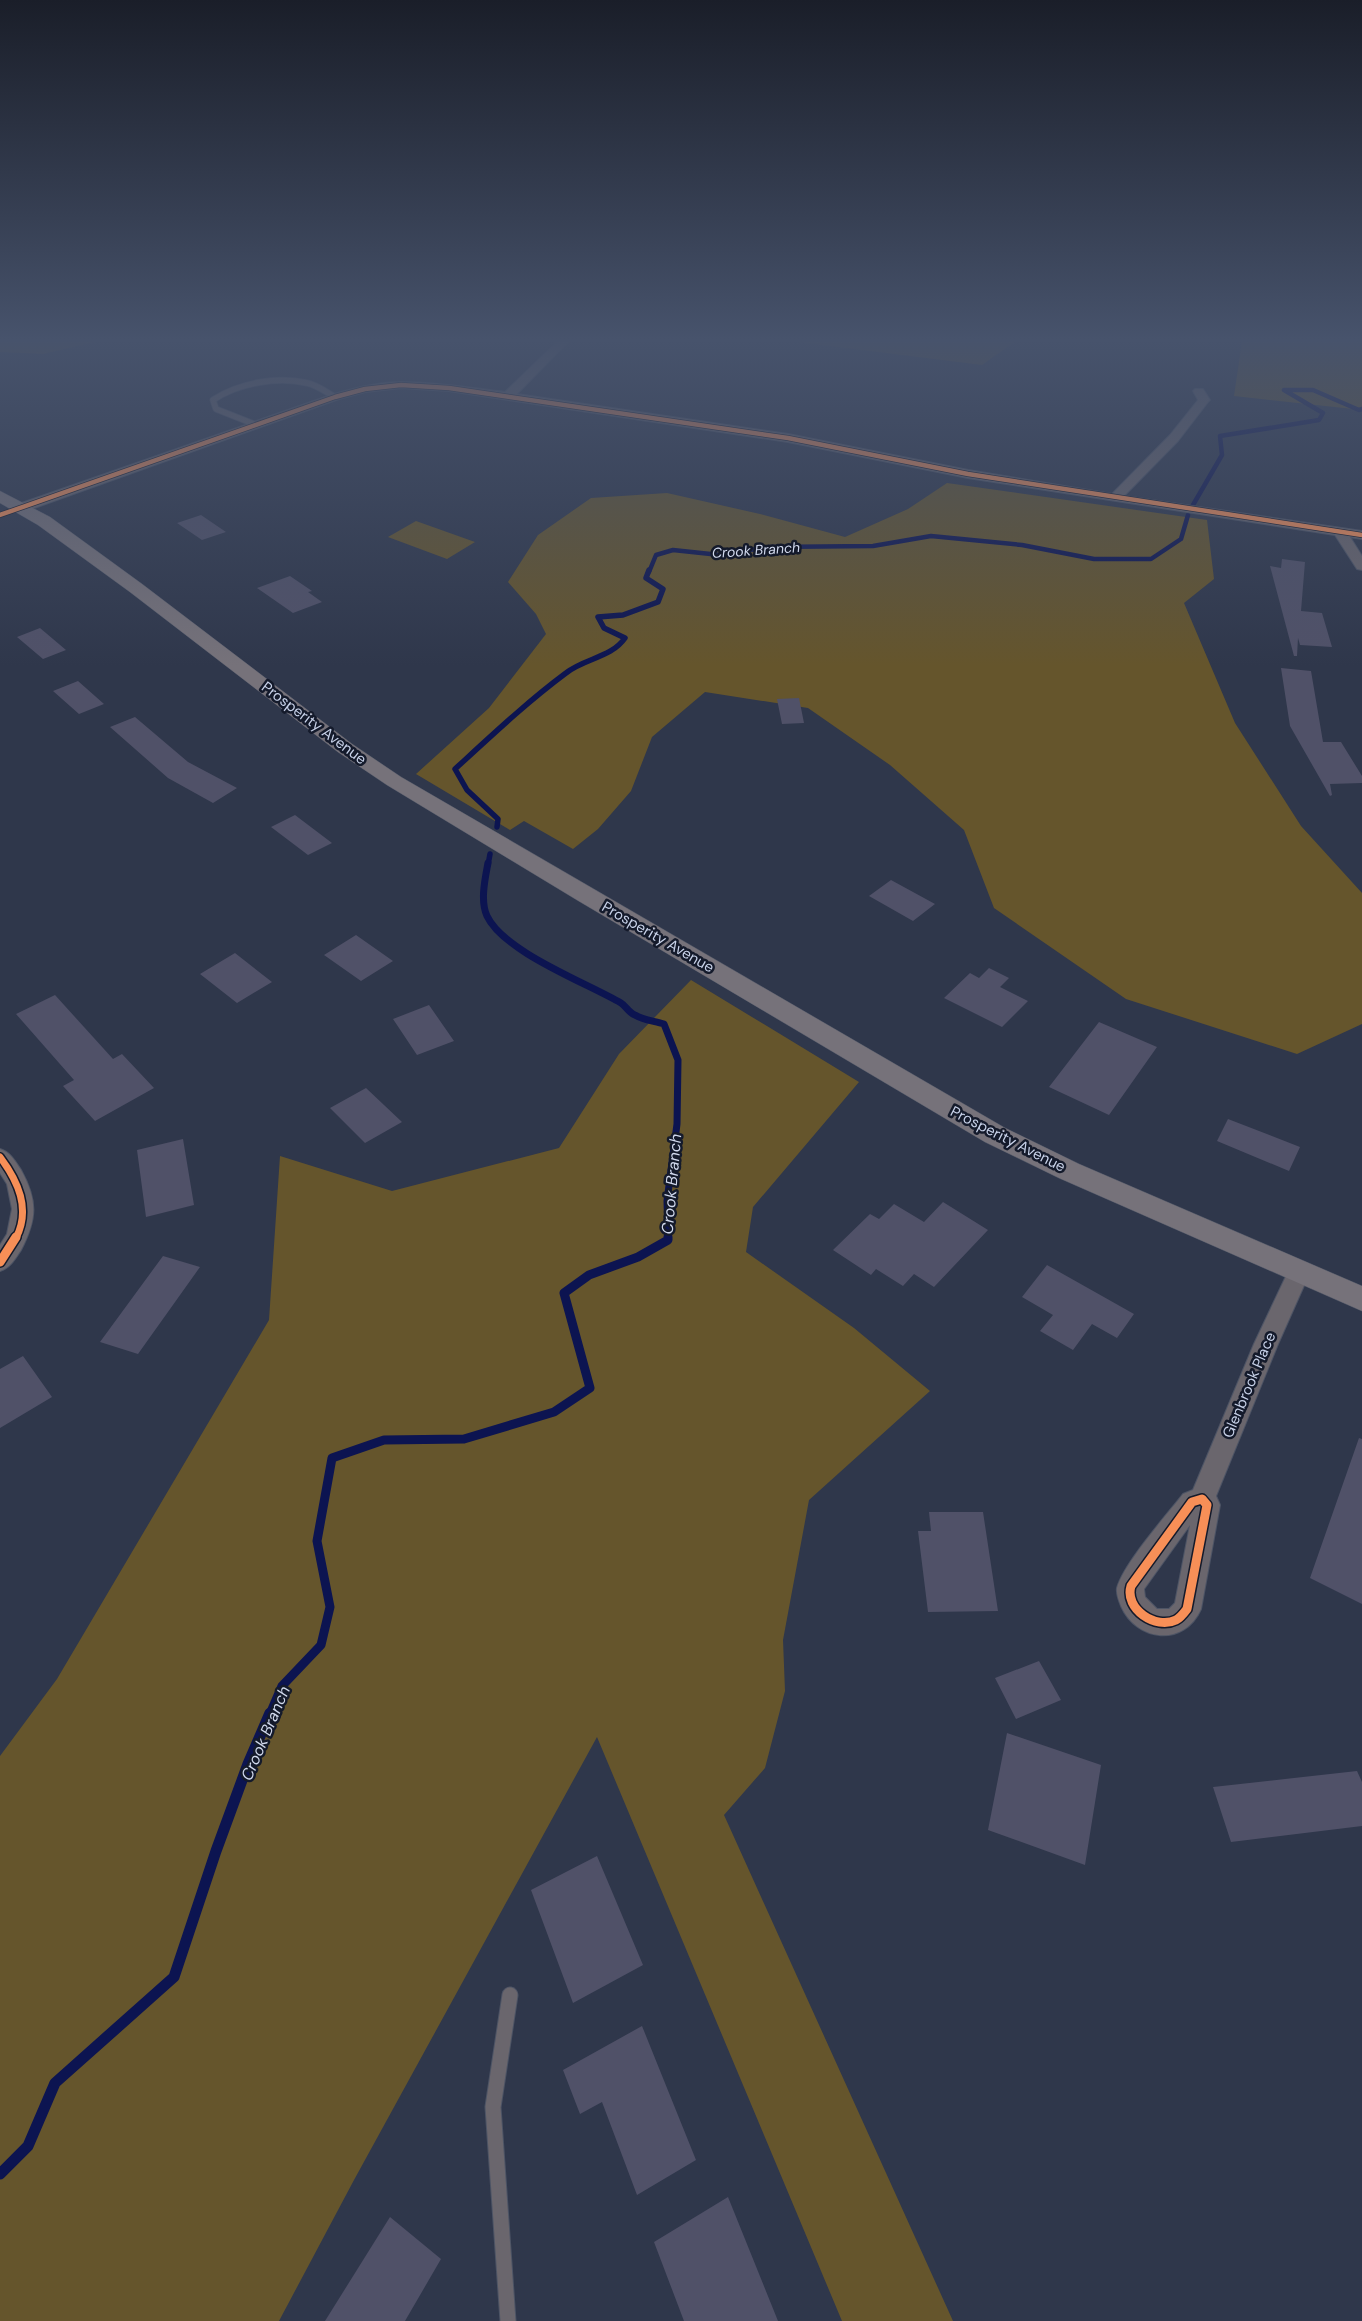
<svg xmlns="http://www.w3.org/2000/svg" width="1362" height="2321" font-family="'DM Sans',sans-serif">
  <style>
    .green { fill: #65552c }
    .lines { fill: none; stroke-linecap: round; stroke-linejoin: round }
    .stream-far4 { stroke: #0c1451; stroke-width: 4.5 }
    .stream-far3 { stroke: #0c1451; stroke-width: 5.5 }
    .stream-far2 { stroke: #0c1451; stroke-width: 7 }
    .stream-far1 { stroke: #0c1451; stroke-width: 9 }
    .stream { stroke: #0c1451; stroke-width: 11 }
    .building { fill: #505168 }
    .lane-far1-casing { stroke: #4d5465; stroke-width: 7 }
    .lane-casing { stroke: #4d5465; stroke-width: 17 }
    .street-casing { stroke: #4d5465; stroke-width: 2 }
    .secondary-casing { stroke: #4d5465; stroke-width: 1 }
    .lane-far1 { stroke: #6a666d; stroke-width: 5.5 }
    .lane { stroke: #6a666d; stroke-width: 15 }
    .street { fill: #6a666d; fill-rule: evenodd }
    .secondary { fill: #76727a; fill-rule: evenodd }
    .cycleway-far2-casing { stroke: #141a2b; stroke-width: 6 }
    .cycleway-far1-casing { stroke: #141a2b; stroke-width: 10 }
    .cycleway-casing { stroke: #141a2b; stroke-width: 12 }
    .cycleway-far2 { stroke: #f78f57; stroke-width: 4.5 }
    .cycleway-far1 { stroke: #f78f57; stroke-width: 7 }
    .cycleway { stroke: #f78f57; stroke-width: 9 }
    .labels { text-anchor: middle; stroke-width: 5; stroke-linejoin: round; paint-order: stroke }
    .far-water-label { font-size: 14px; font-style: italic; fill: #d1d9ed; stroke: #141a2b }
    .street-label { font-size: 15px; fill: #c8d2e9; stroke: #141a2b }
    .water-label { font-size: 16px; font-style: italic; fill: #d1d9ed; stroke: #141a2b }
  </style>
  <rect width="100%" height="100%" fill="#2f374b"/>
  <path class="green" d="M0,341H99L43,354L0,352Z
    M800,341H1016L982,365L798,342Z
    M1242,341H1362V410L1234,396Z
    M947,483L1207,520L1214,579L1184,603L1235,723L1301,826L1362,893V1024L1297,1054L1126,999L994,908L964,830L890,765L808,708L705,692L652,737L631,791L598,829L573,849L524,821L510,830L416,774L489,708L546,634L536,614L508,582L538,535L591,498L667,493L760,514L845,537L908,509Z
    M416,521L475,542L447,559L388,537Z
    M691,980L859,1082L753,1207L746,1252L854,1328L930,1391L809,1500L783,1640L785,1691L765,1768L724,1815L953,2321H842L597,1737L354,2180L279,2321H0V1756L57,1679L269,1320L280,1156L392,1191L559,1148L619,1054Z"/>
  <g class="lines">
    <path class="stream-far4" d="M1193,505L1222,455L1220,436L1319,420L1323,413L1284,390H1313L1359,410L1362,409
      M649,572L656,555L673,550L720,555L769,547L873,546L931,536L1022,545L1094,559H1151L1181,539L1188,515"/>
    <path class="stream-far3" d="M497,827L498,819L467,790L455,769C491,736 527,702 566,673C585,658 611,658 625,638L604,628L598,617L623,615L658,602L663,589L646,578L649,570
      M488,865L490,854"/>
    <path class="stream-far2" d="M488,863C485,879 480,901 487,916C504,952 587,983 621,1003C626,1006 629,1013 635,1015C643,1020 655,1021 664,1024L678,1060L677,1124L667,1201L668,1238"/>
    <path class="stream-far1" d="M270,1714L282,1686L321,1645L330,1607L317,1541L332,1458L384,1440L464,1439L554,1412L590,1388L564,1293L589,1275L638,1257L668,1240V1237"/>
    <path class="stream" d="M0,2174L28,2146L55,2083L174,1977L216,1851L248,1764L270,1713"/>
  </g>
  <path class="building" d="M201,515L226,532L202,540L177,523Z
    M1282,559L1305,562L1301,611L1322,613L1332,647L1300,645L1298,638L1297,656H1294L1270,566L1281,568Z
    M290,576L312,591L308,592L322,602L293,613L257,588Z
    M40,628L66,650L43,659L17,637Z
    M1281,668L1311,671L1323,742H1341L1362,776V783L1330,784L1332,795L1330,796L1290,726Z
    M78,681L104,704L79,714L53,691Z
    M799,698L804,723L782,724L777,699Z
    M135,717L188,762L237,788L213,803L168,778L110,727Z
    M295,815L332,843L308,855L271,827Z
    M891,880L935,904L913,921L869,896Z
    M356,935L393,961L361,981L324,955Z
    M235,953L272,982L237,1003L200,974Z
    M989,968L1009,978L1000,987L1028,1001L1002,1027L944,998L970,973L979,978Z
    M55,995L113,1059L122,1054L154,1088L95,1121L63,1086L74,1080L16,1014Z
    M429,1005L454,1041L417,1055L393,1019Z
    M1099,1022L1157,1047L1109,1115L1049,1087Z
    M366,1088L402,1122L365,1143L330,1108Z
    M1228,1119L1300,1147L1289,1171L1217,1141Z
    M183,1139L194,1205L146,1217L137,1150Z
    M943,1202L988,1230L934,1287L914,1274L903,1286L876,1269L871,1275L833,1250L870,1214L879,1219L894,1204L924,1222Z
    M163,1256L200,1267L138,1354L100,1342Z
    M1047,1265L1134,1314L1117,1338L1092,1324L1073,1350L1040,1331L1053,1315L1022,1297Z
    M23,1356L52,1397L0,1428V1369Z
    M1359,1438L1362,1439V1604L1310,1578Z
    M929,1512H983L998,1611L928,1612L918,1531H931Z
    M1039,1661L1061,1700L1016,1719L995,1678Z
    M1007,1733L1101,1765L1085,1865L988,1830Z
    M1357,1771L1362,1782V1826L1231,1842L1213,1787Z
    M597,1856L643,1965L573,2003L531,1890Z
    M642,2026L696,2160L637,2195L602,2102L580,2114L563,2070Z
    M728,2197L778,2321H684L654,2242Z
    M390,2217L441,2259L405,2321H325Z"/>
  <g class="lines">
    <g class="lane-far1-casing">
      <path id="lane-far1" d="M254,424L216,409L213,400C238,383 278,376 307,383C317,385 326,392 335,397"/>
    </g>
    <g class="lane-casing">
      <path id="lane" d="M508,2321L493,2107L510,1995"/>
    </g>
    <g class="street-casing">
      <path id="street" d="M558,341H569L517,394L788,434L968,470L1112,494L1170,435L1198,400L1193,391L1195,389H1203L1210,400L1208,402L1178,441L1124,496L1362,531V539L1350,537L1362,556V570L1357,569L1335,535L968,478L788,442L449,391L401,388L365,392L339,399L26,511L21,512L15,508L16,505L331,395C354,388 378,382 402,382C437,382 471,388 505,392Z
        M0,1149C10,1152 15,1161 21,1170C38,1201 37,1219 21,1250C15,1259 10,1268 0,1271V1245L7,1234L12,1209L7,1184L0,1173Z
        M1299,1263L1307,1266L1310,1272L1278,1344L1216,1496L1220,1505L1201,1609C1184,1647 1137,1642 1121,1606C1119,1601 1116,1594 1117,1588C1124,1563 1166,1516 1183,1494L1193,1490L1254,1344L1288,1272L1291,1266ZM1190,1525L1175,1603L1169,1609H1157L1145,1597L1144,1589Z"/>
    </g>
    <g class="secondary-casing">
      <path id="secondary" d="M0,491L50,517L142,584L352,744L401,777L1005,1128L1079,1164L1362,1286V1311L1059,1178L985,1142L577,900L387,785L338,752L130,592L38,525L0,503Z"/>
    </g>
    <use href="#lane-far1" class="lane-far1"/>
    <use href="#lane" class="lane"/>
    <use href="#street" class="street"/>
    <use href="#secondary" class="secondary"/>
    <g class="cycleway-far2-casing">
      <path id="cycleway-far2" d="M0,515L335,397L365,389L401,385L449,388L788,438L968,474L1362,535"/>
    </g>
    <g class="cycleway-far1-casing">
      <path id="cycleway-far1" d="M0,1157C18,1181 31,1209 16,1238"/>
    </g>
    <g class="cycleway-casing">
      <path id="cycleway" d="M0,1262L16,1237
        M1202,1499L1207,1505L1187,1609C1184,1613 1180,1618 1176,1620C1156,1630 1124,1609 1131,1586L1192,1502Z"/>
    </g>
    <use href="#cycleway-far2" class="cycleway-far2"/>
    <use href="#cycleway-far1" class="cycleway-far1"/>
    <use href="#cycleway" class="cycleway"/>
  </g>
  <linearGradient id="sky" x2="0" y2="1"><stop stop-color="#1a1e29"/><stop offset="0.51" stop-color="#47536c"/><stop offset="1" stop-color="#47536c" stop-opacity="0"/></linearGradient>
  <rect width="1362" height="666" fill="url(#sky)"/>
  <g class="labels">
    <g class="far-water-label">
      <text transform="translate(756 550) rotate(-4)" y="5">Crook Branch</text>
    </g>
    <g class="street-label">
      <text transform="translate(314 723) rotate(37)" y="5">Prosperity Avenue</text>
      <text transform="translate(658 937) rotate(30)" y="5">Prosperity Avenue</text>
      <text transform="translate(1008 1139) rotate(27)" y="5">Prosperity Avenue</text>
      <text transform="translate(1249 1385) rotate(-67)" y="5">Glenbrook Place</text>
    </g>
    <g class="water-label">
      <text transform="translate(671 1184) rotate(-85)" y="6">Crook Branch</text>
      <text transform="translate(265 1733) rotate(-67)" y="6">Crook Branch</text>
    </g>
  </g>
</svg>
